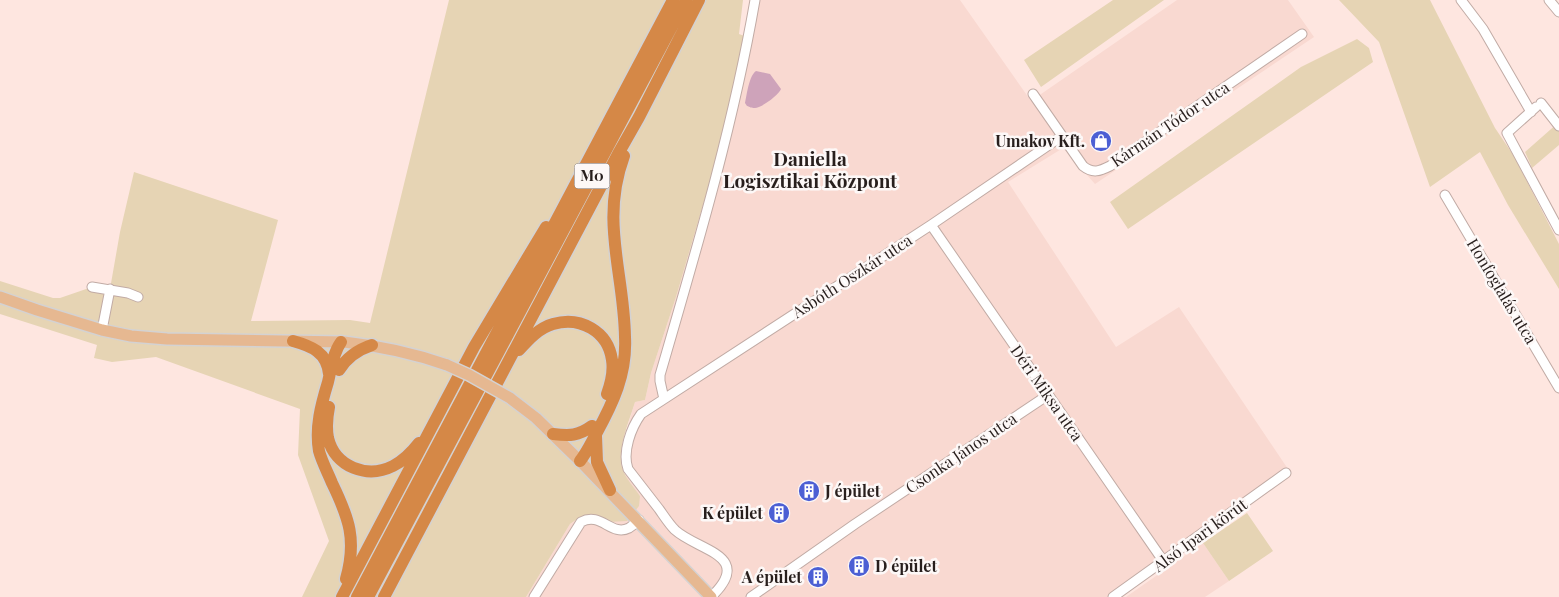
<svg xmlns="http://www.w3.org/2000/svg" width="1559" height="597" font-family="'Playfair Display',serif">
  <style>
    .built { fill: #f9d9d1 }
    .green { fill: #e6d4b4 }
    .water { fill: #cea3ba }
    .lines { fill: none; stroke-linecap: round; stroke-linejoin: round }
    .minor-casing { stroke: #c1aba5; stroke-width: 11 }
    .major-casing { stroke: #d4d2d2; stroke-width: 14 }
    .highway-casing { stroke: #d4d2d2; stroke-width: 15 }
    .minor { stroke: #fff; stroke-width: 9 }
    .major { stroke: #e6b891; stroke-width: 11 }
    .highway { stroke: #d58847; stroke-width: 12 }
    .major-bridge-casing { stroke: #d4d2d2; stroke-width: 14; stroke-linecap: butt }
    .major-bridge { stroke: #e6b891; stroke-width: 11 }
    .labels { text-anchor: middle; stroke-width: 5; stroke-linejoin: round; paint-order: stroke }
    .shield { fill: #fdf8f7; stroke: #68605e; stroke-width: 1 }
    .shield-label { font-size: 15px; font-weight: bold; fill: #281f1d }
    .street-label { font-size: 16px; fill: #281f1d; stroke: #fdf8f7 }
    .poi-label { font-size: 16px; font-weight: bold; fill: #281f1d; stroke: #fdf8f7; text-anchor: end }
    .quarter-label { font-size: 19px; font-weight: bold; fill: #281f1d; stroke: #fdf8f7 }
  </style>
  <rect width="100%" height="100%" fill="#fee6e0"/>
  <path class="built" d="M753,0H960L1031,101L1177,0H1288L1314,37L1095,184L1063,148L1008,182L1116,347L1179,307L1288,469L1107,597H526L570,524L580,517L597,515L608,522L640,496L627,479L622,466V452L625,435L635,402L645,400L651,373L676,297L718,154Z
    M1203,543L1229,581L1205,597H1126Z"/>
  <path class="green" d="M449,0H743L739,34L747,37L718,154L676,297L651,373L645,400L635,402C630,419 617,449 622,467C625,478 634,487 640,496L639,506L627,521L608,522L597,515L580,517L570,524L526,597H302L329,541L298,455L300,409L156,357L112,362L94,358L97,345L0,314V281L53,298H60L92,287L110,289L120,232L134,172L278,220L251,321L350,320L370,323Z
    M1113,0H1164L1041,87L1024,60Z
    M1339,0H1430L1495,128L1514,156L1559,244V289L1508,205L1480,152L1430,187L1379,42Z
    M1357,39L1369,48L1373,62L1128,229L1110,202L1301,67Z
    M1559,122V145L1532,168L1525,152Z
    M1247,513L1273,551L1229,581L1203,543Z"/>
  <path class="water" d="M756,71L770,74L781,89C779,95 761,108 755,108C751,108 750,107 747,106L745,103C747,94 749,76 756,71Z"/>
  <g class="lines">
    <g class="minor-casing">
      <path id="minor" d="M1461,0L1483,29L1531,112
        M1549,0L1559,12
        M1033,94L1083,166C1093,174 1100,171 1110,166L1302,34
        M1541,103L1559,126
        M1536,107L1507,133L1559,230
        M1445,195L1559,388
        M931,225L1164,562
        M92,287L128,293L138,297
        M102,330L110,289
        M664,399L660,381V375C696,251 733,127 755,0
        M534,597L581,522C601,511 611,537 629,528C632,526 636,523 639,520
        M711,597C755,555 698,551 675,530C669,524 664,516 659,509C648,495 638,482 628,469C622,452 631,428 641,414L931,225L1062,136
        M751,597L855,524L1048,395
        M1113,597L1286,473"/>
    </g>
    <g class="major-casing">
      <path id="major" d="M0,297L37,310L102,330L131,336L167,339L344,342C380,346 413,353 447,365
        M510,398L536,418L580,461L711,597"/>
    </g>
    <g class="highway-casing">
      <path id="highway" d="M293,341C311,346 327,352 329,374
        M341,342C333,353 331,369 328,382C321,405 315,427 319,451C322,462 328,473 332,483C349,518 357,540 346,579
        M519,350C529,339 539,328 553,324C580,316 608,331 612,360C614,372 611,383 607,394
        M339,370C347,357 357,350 372,345
        M329,407C327,417 326,427 328,438C335,467 367,479 393,466C403,461 412,452 419,443
        M553,434C570,436 578,436 592,426
        M596,436L597,462L610,490
        M580,461C587,452 591,443 596,434C613,403 627,374 625,337C624,272 600,221 624,156
        M342,597L474,347L546,227
        M357,597L673,0
        M368,597L686,0
        M384,597L618,154L639,117L699,0"/>
    </g>
    <use href="#minor" class="minor"/>
    <use href="#major" class="major"/>
    <use href="#highway" class="highway"/>
    <g class="major-bridge-casing">
      <path id="major-bridge" d="M447,365L469,375L510,398"/>
    </g>
    <use href="#major-bridge" class="major-bridge"/>
  </g>
  <defs>
    <g id="shop-disc" transform="scale(1.125)"><circle r="9.5" fill="#4c5fd4" stroke="#fdf8f7"/><path d="M-5-2.5h2.3a2.7 3.5 0 0 1 5.4 0H5L5.5 6h-11ZM-1.5-2.5h3a1.5 2.3 0 0 0-3 0Z" fill="#fff"/></g>
    <g id="building-disc" transform="scale(1.125)"><circle r="9.5" fill="#4c5fd4" stroke="#fdf8f7"/><path d="M-4-6H4V6H1V3H-1V6H-4ZM-2.5-4.3h1.7v1.8h-1.7ZM.8-4.3h1.7v1.8H.8ZM-2.5-1h1.7V.8h-1.7ZM.8-1h1.7V.8H.8Z" fill="#fff"/></g>
  </defs>
  <g fill-rule="evenodd">
    <use href="#shop-disc" x="1101" y="141"/>
    <use href="#building-disc" x="809" y="491"/>
    <use href="#building-disc" x="779" y="513"/>
    <use href="#building-disc" x="859" y="566"/>
    <use href="#building-disc" x="818" y="577"/>
  </g>
  <g class="labels">
    <rect class="shield" x="574.5" y="163.5" width="35" height="25" rx="4"/>
    <g class="shield-label">
      <text x="592" y="181">M0</text>
    </g>
    <g class="street-label">
      <text transform="translate(1170 124) rotate(-34)" y="6">Kármán Tódor utca</text>
      <text transform="translate(852 276) rotate(-33)" y="6">Asbóth Oszkár utca</text>
      <text transform="translate(1502 291) rotate(59)" y="6">Honfoglalás utca</text>
      <text transform="translate(1047 393) rotate(55)" y="6">Déri Miksa utca</text>
      <text transform="translate(961 453) rotate(-34)" y="6">Csonka János utca</text>
      <text transform="translate(1200 535) rotate(-36)" y="6">Alsó Ipari körút</text>
    </g>
    <g class="poi-label">
      <text x="1085" y="147">Umakov Kft.</text>
      <text x="825" y="497" text-anchor="start">J épület</text>
      <text x="763" y="519">K épület</text>
      <text x="875" y="572" text-anchor="start">D épület</text>
      <text x="802" y="583">A épület</text>
    </g>
    <g class="quarter-label">
      <text x="810" y="166">Daniella<tspan x="810" dy="22">Logisztikai Központ</tspan></text>
    </g>
  </g>
</svg>
